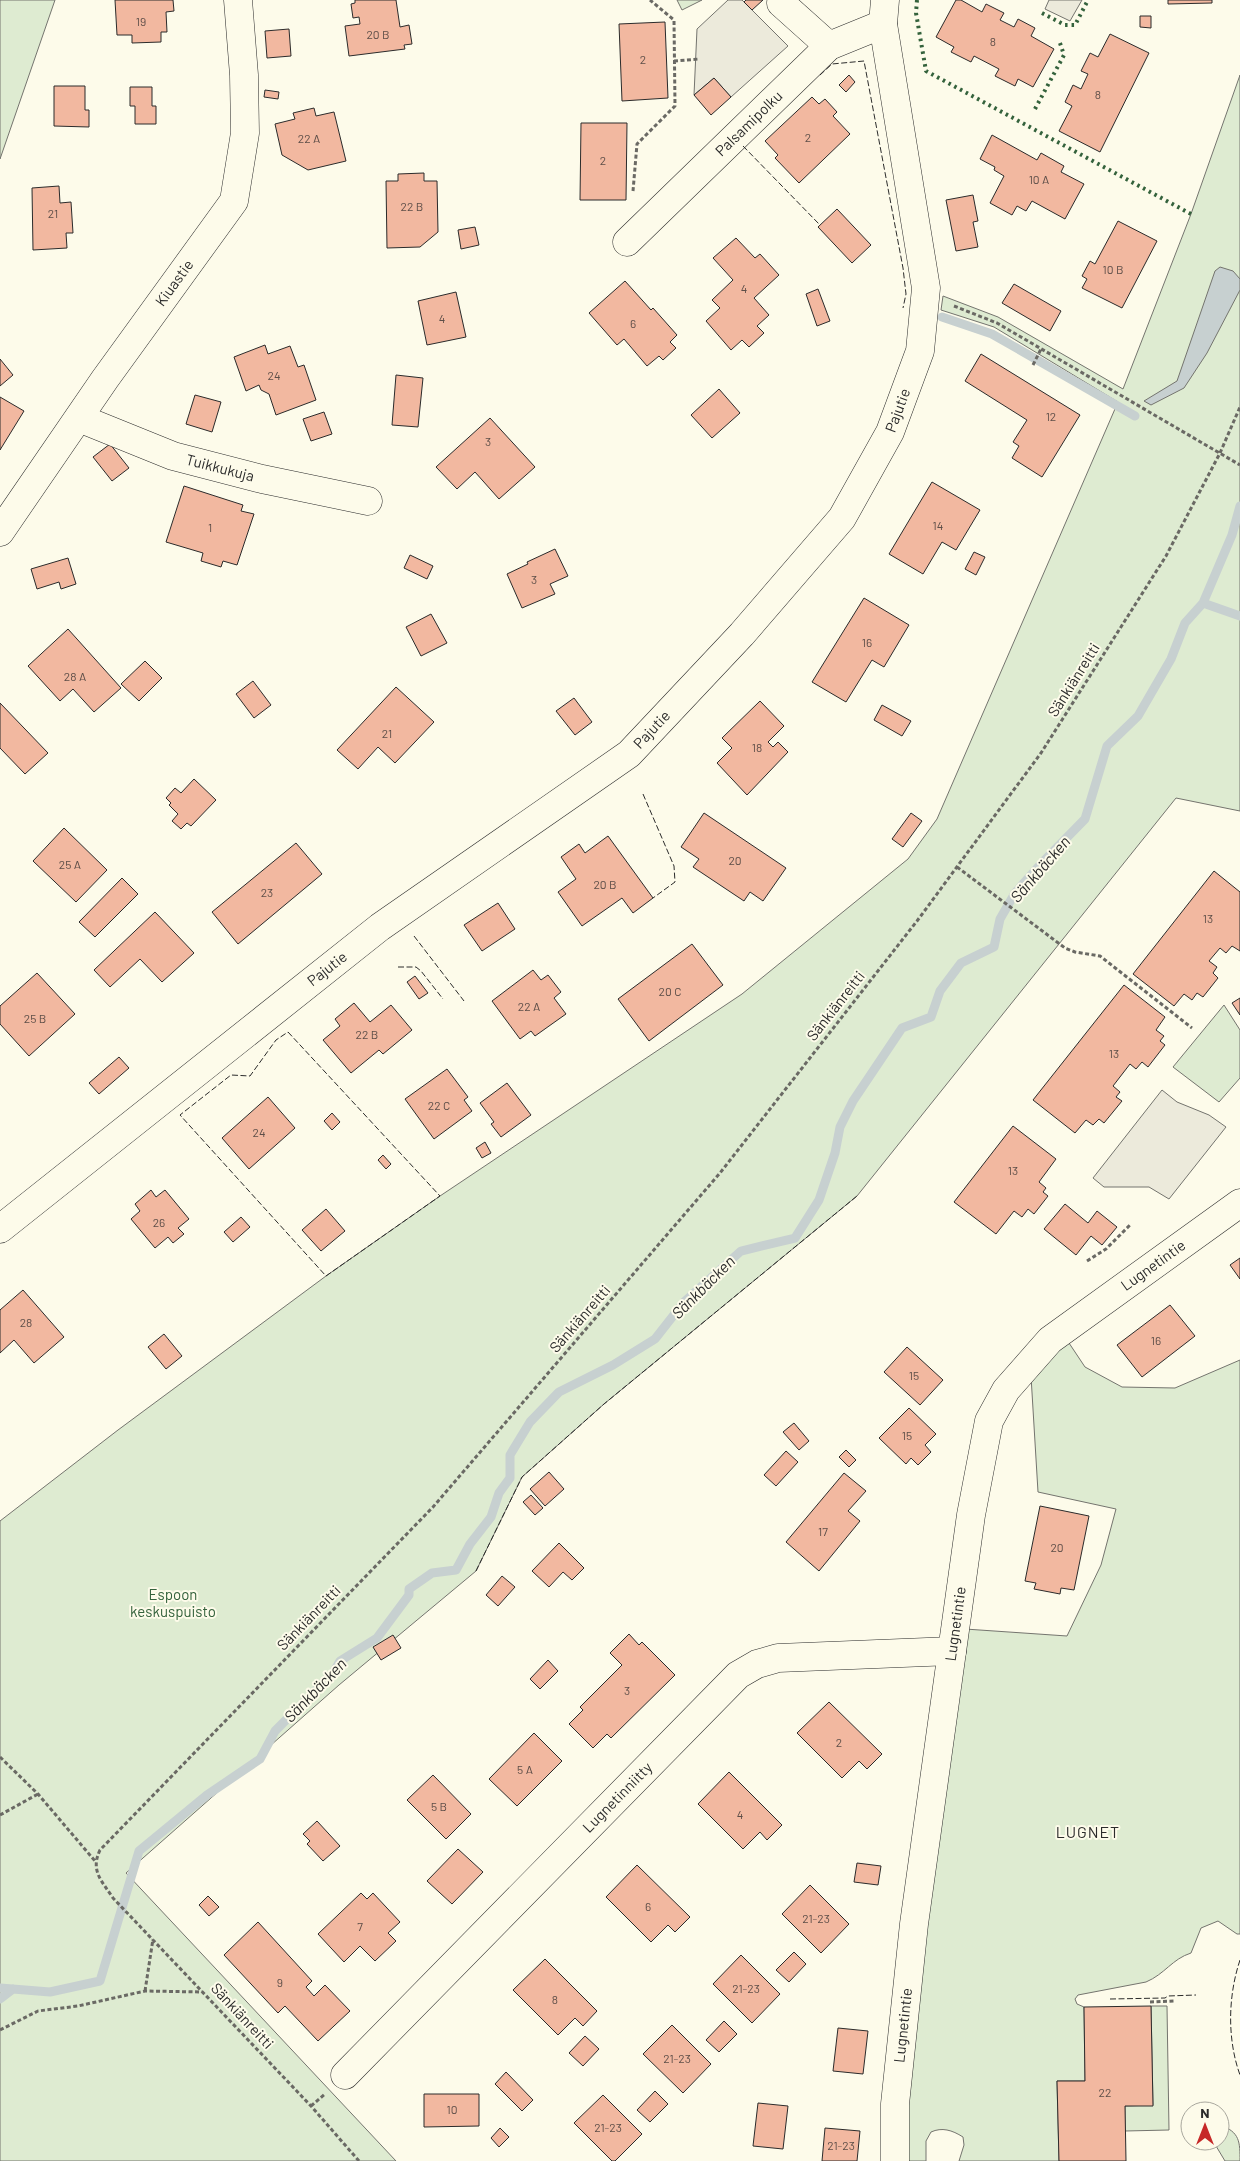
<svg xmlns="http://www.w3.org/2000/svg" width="1240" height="2161" font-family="Barlow,sans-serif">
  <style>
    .green { fill: #deebd1; stroke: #74746e }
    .parking { fill: #eceadb; stroke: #74746e }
    .water { fill: #c7d0d0; stroke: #74746e }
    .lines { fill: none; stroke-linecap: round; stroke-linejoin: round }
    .stream { stroke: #c7d0d0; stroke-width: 9 }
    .building { fill: #f2b8a0; stroke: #2b2b2b }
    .minor-casing { stroke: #2b2b2b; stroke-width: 29 }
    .path { stroke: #6a6964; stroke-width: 3; stroke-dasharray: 4 2.5; stroke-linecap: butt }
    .minor { stroke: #fdfbea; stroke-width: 28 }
    .hedge { stroke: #34623c; stroke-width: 4; stroke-dasharray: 2.5 4; stroke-linecap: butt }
    .fence { stroke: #2b2b2b; stroke-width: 1; stroke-dasharray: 6 2.5; stroke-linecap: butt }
    .labels { text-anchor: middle; stroke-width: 4; stroke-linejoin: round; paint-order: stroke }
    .number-label { font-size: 12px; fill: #5d4e48 }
    .street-label { font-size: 15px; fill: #2b2b2b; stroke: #fdfbea }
    .park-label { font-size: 15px; fill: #34623c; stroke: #fdfbea }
    .water-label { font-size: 16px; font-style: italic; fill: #2b2b2b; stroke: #fdfbea }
    .neighbourhood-label { font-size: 16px; letter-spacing: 1px; fill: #2b2b2b; stroke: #fdfbea }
  </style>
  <rect width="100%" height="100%" fill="#fdfbea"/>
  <path class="green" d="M0,0H55L0,159Z
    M677,0H702L682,10Z
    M1240,75V811L1176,798L857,1196L604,1404L522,1477L476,1571L339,1685L126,1873L396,2161H0V1521L118,1430L326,1276L440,1196L742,994L908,859L937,819L1118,402L994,327L941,310L943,296L998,317L1123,389L1191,214Z
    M1224,1005L1240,1030V1078L1219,1102L1173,1067Z
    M1065,1337L1085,1367L1122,1387L1175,1388L1240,1360V1934H1237L1218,1921L1201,1928L1191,1953C1172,1959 1165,1974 1146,1982L1078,1995L1075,1999L1077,2004L1084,2007L1085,2081H1057L1059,2161H959L964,2145L963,2137C952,2130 942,2127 931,2132L926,2141V2161H905L904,2120L954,1698L965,1629L1067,1636L1101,1565L1116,1509L1038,1492L1031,1376Z
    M1151,2006H1167L1169,2130L1125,2131V2106L1153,2105Z
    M1220,2125C1240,2132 1240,2142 1240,2161H1225L1213,2141H1220Z"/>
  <path class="parking" d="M728,0H742L788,46L731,97L714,78L694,95L697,29Z
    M1049,0H1082L1070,21L1045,9Z
    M1162,1090L1177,1102L1209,1115L1226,1127L1169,1199L1149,1187H1104L1093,1178Z"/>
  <path class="water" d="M1220,267L1233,271L1240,279V290L1207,353L1184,388L1151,405L1144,401L1177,381L1215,271Z"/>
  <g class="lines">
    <path class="stream" d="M942,317L992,334L1135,416
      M1203,603L1240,616
      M0,1988L50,1992L100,1981L139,1851L207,1795L260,1759L275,1731L333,1673L340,1661L377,1638L409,1595V1589L432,1573L456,1570L470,1544L491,1517L499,1493L510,1478V1455L530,1422L559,1392L613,1365L655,1339L684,1302L741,1251L795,1238L819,1200L835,1153L840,1127L853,1101L902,1028L931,1017L940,991L961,963L994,947L1000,919L1015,893L1040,865L1085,819L1107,746L1138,716L1171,659L1185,623L1203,603L1232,535L1240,506
      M0,1999L13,1989"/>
  </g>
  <path class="building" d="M115,0H173L174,11L166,12L167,32H161V42L132,43V35H117Z
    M355,0H396L400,27L409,25L412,44L404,45L405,49L349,56L345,26L360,24L359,17L353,18L351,4L355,3Z
    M746,0H763L752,10L744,2Z
    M956,0H961L982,12L986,4L1004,13L1000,20L1014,27L1018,19L1035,28L1031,36L1054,49L1033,87L1018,79L1015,86L995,76L999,69L974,56L971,62L951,52L954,47L936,37Z
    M1168,0H1212V3L1168,4Z
    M1140,16H1151V28L1140,27Z
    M665,22L668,98L622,101L619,24Z
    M289,29L291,56L267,58L265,31Z
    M1110,34L1149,53L1100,152L1059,131L1072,106L1065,102L1073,85L1081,89L1088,74L1081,71L1090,53L1098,57Z
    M849,75L855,82L846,92L839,85Z
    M714,78L731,97L711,115L694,95Z
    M54,86H85V110H89V127L54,126Z
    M130,87H152V106H156V124H135V106H130Z
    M265,90L279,92L278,99L264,97Z
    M812,97L819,104L825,99L837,112L833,116L850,134L799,183L775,158L778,155L765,141Z
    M314,108L316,116L334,112L346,161L308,170L282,155L275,124L295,119L293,113Z
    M581,123H627L626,200H580Z
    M992,135L1037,160L1041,153L1064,166L1061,172L1084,184L1065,219L1032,201L1026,211L1017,206L1012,215L990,203L1004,176L994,170L995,167L980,159Z
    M424,173V181H437L438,232L420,247L387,248L386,181H398V174Z
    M59,186L60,203L71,202L73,233H66L67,248L33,250L32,188Z
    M973,195L978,221L973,222L978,247L956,251L946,200Z
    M837,209L871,245L852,263L818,227Z
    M1118,221L1157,241L1122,308L1082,288L1087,279L1082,276L1090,261L1095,264Z
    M475,227L479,245L461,249L458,230Z
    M736,238L755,258L760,254L779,275L754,298L769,315L757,326L764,333L749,347L742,340L731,350L706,321L720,308L712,300L733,280L713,258Z
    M625,281L651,310L653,308L677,335L670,342L676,348L663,360L659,356L647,366L624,339L617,345L589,313Z
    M1014,284L1061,311L1050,331L1002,303Z
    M818,289L830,321L817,326L806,294Z
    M456,292L466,337L427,345L418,301Z
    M265,345L268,354L290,346L298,367L304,365L316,400L276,415L269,394L261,390L259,385L246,391L234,357Z
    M981,354L1080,415L1042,477L1012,458L1019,446L1013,442L1027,420L965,381Z
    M0,359L13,375L0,386Z
    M396,375L423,378L418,427L392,425Z
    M719,389L740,413L712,438L691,415Z
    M195,395L221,402L212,432L186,424Z
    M0,397L24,411L0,450Z
    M324,412L332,434L311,441L303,419Z
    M490,418L535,467L499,499L475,472L457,489L436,467Z
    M110,444L129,468L112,481L93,457Z
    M932,482L980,510L956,550L942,542L923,574L889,554Z
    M184,486L243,505L241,511L254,514L237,565L223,561L221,567L201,561L203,553L166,542Z
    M555,549L568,576L550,584L555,594L522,608L507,574L528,564L527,562Z
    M974,552L985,557L976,575L965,569Z
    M410,555L433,566L427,579L404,568Z
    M68,558L76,584L61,589L59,582L37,589L31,569Z
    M864,598L909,625L884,667L872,660L846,702L812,682Z
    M431,614L447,643L421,656L406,627Z
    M68,629L121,688L94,712L73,689L60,701L28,666Z
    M145,661L162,678L139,701L121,684Z
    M253,681L271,705L254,718L236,694Z
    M396,687L434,722L395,763L378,747L358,769L337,750Z
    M574,698L592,722L575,735L556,711Z
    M760,701L784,726L768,742L773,747L778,742L788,752L747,795L717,763L732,748L722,738Z
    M0,703L48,753L25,774L0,748Z
    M882,705L911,721L902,736L874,720Z
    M194,779L216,800L191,826L187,823L181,829L172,821L178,814L169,805L171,803L166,798L175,788L181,793Z
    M704,813L786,868L763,901L750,892L744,901L693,867L699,859L681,847Z
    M911,813L922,821L903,847L892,839Z
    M64,828L107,870L76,902L33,861Z
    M608,836L653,898L633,913L622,898L582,926L558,892L576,879L561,857L579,844L585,853Z
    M296,843L322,874L238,944L212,912Z
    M1214,871L1240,892V951L1232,946L1226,953L1220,948L1209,961L1217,967L1213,973L1218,978L1203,997L1197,993L1192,1000L1184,994L1174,1006L1133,974Z
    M122,878L138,894L95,937L79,922Z
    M498,903L515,929L482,951L464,925Z
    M155,912L194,953L162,982L140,959L110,987L94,970Z
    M692,944L723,985L649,1041L618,999Z
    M533,970L541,980L548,975L561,992L554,998L566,1014L535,1036L531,1031L520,1039L492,1001Z
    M37,973L75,1014L29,1056L0,1024V1006Z
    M415,976L428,993L419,999L407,982Z
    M1124,985L1165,1017L1156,1030L1164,1036L1160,1041L1165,1045L1148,1067L1142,1062L1136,1069L1130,1064L1113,1086L1120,1092L1116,1097L1122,1101L1104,1123L1099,1119L1093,1125L1086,1120L1075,1133L1033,1100Z
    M1240,998V1015L1232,1003Z
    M354,1003L370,1022L391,1005L412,1030L383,1054L379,1050L351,1073L323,1040L340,1026L335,1019Z
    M119,1057L129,1068L99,1094L89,1083Z
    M447,1069L468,1097L464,1100L472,1111L434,1139L405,1099Z
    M507,1083L531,1115L501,1137L491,1124L494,1122L480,1103Z
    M268,1097L295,1128L249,1169L222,1138Z
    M332,1113L340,1122L332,1130L324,1121Z
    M1013,1126L1056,1159L1039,1182L1046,1188L1043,1192L1048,1196L1034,1214L1028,1209L1022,1217L1014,1211L996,1234L954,1202Z
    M485,1142L491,1153L482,1158L476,1148Z
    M383,1155L391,1164L386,1169L378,1160Z
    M151,1190L156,1197L165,1190L189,1219L178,1228L184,1234L173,1243L168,1237L155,1248L131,1219L140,1211L135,1204Z
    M1065,1204L1088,1223L1097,1211L1117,1227L1102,1245L1091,1236L1076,1255L1044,1229Z
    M326,1209L345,1231L321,1251L302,1230Z
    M241,1217L250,1227L233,1242L224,1232Z
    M1240,1258V1279L1230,1265Z
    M23,1290L64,1337L34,1363L14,1340L0,1353V1310Z
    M1170,1305L1195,1336L1142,1377L1117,1345Z
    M164,1334L182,1356L166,1369L148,1347Z
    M907,1347L943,1380L920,1405L884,1372Z
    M909,1408L936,1434L925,1445L931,1452L918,1465L911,1458L906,1464L879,1438Z
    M794,1423L809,1441L799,1450L783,1432Z
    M846,1450L856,1460L849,1467L839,1457Z
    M786,1451L798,1462L776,1486L764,1475Z
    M549,1472L564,1489L545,1506L530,1489Z
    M844,1473L866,1491L848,1511L860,1521L819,1571L786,1542Z
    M531,1495L543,1508L535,1515L523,1502Z
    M1040,1506L1089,1516L1074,1590L1061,1588L1060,1594L1034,1589L1036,1583L1025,1581Z
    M559,1543L584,1568L572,1580L563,1572L549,1587L532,1571Z
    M502,1576L515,1587L498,1606L486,1595Z
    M629,1634L639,1645L642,1642L675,1675L611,1738L607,1734L593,1748L569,1724L583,1710L580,1707L622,1665L610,1653Z
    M393,1635L401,1648L381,1660L373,1647Z
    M548,1660L558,1671L540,1689L530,1679Z
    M829,1702L882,1754L867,1769L859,1761L842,1778L797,1733Z
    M534,1733L562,1761L517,1806L489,1779Z
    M729,1772L782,1825L767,1840L760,1832L743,1849L698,1804Z
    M433,1775L471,1814L446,1839L407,1800Z
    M317,1821L340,1846L323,1861L307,1844L310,1841L303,1834Z
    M458,1849L483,1872L452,1904L427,1881Z
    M857,1863L881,1866L878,1885L854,1882Z
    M637,1865L690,1917L675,1932L668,1925L651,1942L606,1897Z
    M810,1885L849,1924L821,1953L782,1914Z
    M361,1893L367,1899L373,1893L400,1922L388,1933L396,1941L375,1961L360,1946L344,1962L318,1934Z
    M208,1896L219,1907L209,1916L199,1905Z
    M258,1922L312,1981L306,1987L314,1996L325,1985L350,2011L318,2041L285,2006L278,2013L224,1955Z
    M794,1952L806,1964L789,1982L776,1970Z
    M741,1955L780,1994L752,2023L713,1984Z
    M545,1959L597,2011L583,2026L575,2018L558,2035L513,1990Z
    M1151,2006L1153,2106H1125L1126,2161H1059L1057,2081H1085L1084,2007Z
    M724,2021L737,2034L719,2052L706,2040Z
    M672,2025L711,2064L683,2093L643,2054Z
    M838,2028L868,2031L863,2074L833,2071Z
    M585,2036L599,2049L583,2066L569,2053Z
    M506,2072L533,2100L522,2111L495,2084Z
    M655,2091L668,2104L650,2122L637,2110Z
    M424,2094H479V2126L424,2127Z
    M603,2095L642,2134L615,2161H612L574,2123Z
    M758,2103L788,2106L783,2149L753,2146Z
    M500,2128L509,2137L499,2147L491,2138Z
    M825,2128L860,2131L857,2161H822Z"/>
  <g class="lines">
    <g class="minor-casing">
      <g id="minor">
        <path d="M781,3L829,46"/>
        <path id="s1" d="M627,242L829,46L883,24"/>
        <path id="s2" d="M79,418L173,456L262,479L368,501"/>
        <path id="s3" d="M0,532L105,379L234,201L245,133L244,75L238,0"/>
        <path id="s4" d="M0,1229L380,927L629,754L742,634L842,518L890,432L920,351L926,288L883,24L885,0"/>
        <path id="s5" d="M345,2075L738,1675L757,1664L778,1658L952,1651"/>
        <path id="s6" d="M895,2161V2104L914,1924L971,1515L989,1421L1006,1390L1050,1340L1240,1203"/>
      </g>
    </g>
    <path class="path" d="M674,61L699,59
      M633,191L637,144L675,106L674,20L650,0
      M954,306L997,323L1240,465
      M1033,365L1041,349
      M957,867L1065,948L1075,952L1100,956L1192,1028
      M1087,1261L1106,1249L1131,1224
      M0,1757L38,1794L95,1861
      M0,1815L38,1794
      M145,1991L153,1939
      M1150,2002L1174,2001
      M0,2030L38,2011L78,2006L145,1991L203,1992
      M311,2106L325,2094
      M359,2161L311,2106L113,1898C102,1881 90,1871 100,1850L433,1507L720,1173L917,921L1041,753L1166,556L1220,453L1240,407"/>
    <use href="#minor" class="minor"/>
    <path class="hedge" d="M917,0L916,13L926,71L1191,214
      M1042,13L1065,25H1075L1088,0
      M1035,109L1064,55L1060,43"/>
    <path class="fence" d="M820,75L832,64L864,61L903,268L906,294L903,308
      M743,146L819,224
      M643,794L674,866L675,882L653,898
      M414,936L464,1001
      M398,967H416L421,971L443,999
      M288,1032L440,1196L326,1276L180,1115L231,1075L250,1076L276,1040Z
      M476,1571L522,1477L604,1404L857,1196
      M1240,1960C1228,1996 1227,2039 1240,2075
      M1110,1999L1165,1998L1168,1996L1196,1995"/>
  </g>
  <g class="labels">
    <g class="number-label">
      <text x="141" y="26">19</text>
      <text x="378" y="39">20 B</text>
      <text x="993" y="46">8</text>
      <text x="643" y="64">2</text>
      <text x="1098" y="99">8</text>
      <text x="808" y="142">2</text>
      <text x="309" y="143">22 A</text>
      <text x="603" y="165">2</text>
      <text x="1039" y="184">10 A</text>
      <text x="412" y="211">22 B</text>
      <text x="53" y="218">21</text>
      <text x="1113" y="274">10 B</text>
      <text x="744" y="293">4</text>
      <text x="442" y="323">4</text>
      <text x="633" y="328">6</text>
      <text x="274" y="380">24</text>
      <text x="1051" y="421">12</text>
      <text x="488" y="446">3</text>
      <text x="938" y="530">14</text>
      <text x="210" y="532">1</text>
      <text x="534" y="584">3</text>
      <text x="867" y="647">16</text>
      <text x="75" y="681">28 A</text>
      <text x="387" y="738">21</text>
      <text x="757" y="752">18</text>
      <text x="735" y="865">20</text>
      <text x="70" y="869">25 A</text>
      <text x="605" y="889">20 B</text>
      <text x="267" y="897">23</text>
      <text x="1208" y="923">13</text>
      <text x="670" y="996">20 C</text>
      <text x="529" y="1011">22 A</text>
      <text x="35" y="1023">25 B</text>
      <text x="367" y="1039">22 B</text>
      <text x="1114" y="1058">13</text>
      <text x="439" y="1110">22 C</text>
      <text x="259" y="1137">24</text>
      <text x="1013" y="1175">13</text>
      <text x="159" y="1227">26</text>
      <text x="26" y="1327">28</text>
      <text x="1156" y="1345">16</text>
      <text x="914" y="1380">15</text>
      <text x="907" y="1440">15</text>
      <text x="823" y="1536">17</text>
      <text x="1057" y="1552">20</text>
      <text x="627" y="1695">3</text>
      <text x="839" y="1747">2</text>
      <text x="525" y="1774">5 A</text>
      <text x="439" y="1811">5 B</text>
      <text x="740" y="1819">4</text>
      <text x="648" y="1911">6</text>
      <text x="816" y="1923">21-23</text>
      <text x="360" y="1931">7</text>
      <text x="280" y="1987">9</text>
      <text x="746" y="1993">21-23</text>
      <text x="555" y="2004">8</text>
      <text x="677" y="2063">21-23</text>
      <text x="1105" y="2097">22</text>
      <text x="452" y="2114">10</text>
      <text x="608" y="2132">21-23</text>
      <text x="841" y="2150">21-23</text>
    </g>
    <g class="street-label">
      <text dy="5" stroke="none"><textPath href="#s1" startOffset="170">Palsamipolku</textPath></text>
      <text dy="5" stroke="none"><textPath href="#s3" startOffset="304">Kiuastie</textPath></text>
      <text dy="5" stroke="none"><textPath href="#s4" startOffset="1228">Pajutie</textPath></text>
      <text dy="5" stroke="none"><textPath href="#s2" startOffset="150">Tuikkukuja</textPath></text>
      <text transform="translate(1074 680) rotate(-58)" y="5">Sänkiänreitti</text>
      <text dy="5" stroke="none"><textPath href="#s4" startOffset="822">Pajutie</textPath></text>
      <text dy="5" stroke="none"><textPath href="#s4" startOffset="418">Pajutie</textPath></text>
      <text transform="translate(836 1006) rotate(-52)" y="5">Sänkiänreitti</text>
      <text dy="5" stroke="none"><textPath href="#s6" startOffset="976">Lugnetintie</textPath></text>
      <text transform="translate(580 1319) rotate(-49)" y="5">Sänkiänreitti</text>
      <text transform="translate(309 1618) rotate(-46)" y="5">Sänkiänreitti</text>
      <text dy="5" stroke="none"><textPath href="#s6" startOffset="541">Lugnetintie</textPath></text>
      <text dy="5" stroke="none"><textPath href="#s5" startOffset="389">Lugnetinniitty</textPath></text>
      <text transform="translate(242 2016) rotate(47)" y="5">Sänkiänreitti</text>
      <text dy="5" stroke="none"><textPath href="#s6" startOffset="136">Lugnetintie</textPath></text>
    </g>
    <g class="park-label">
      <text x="173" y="1600">Espoon<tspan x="173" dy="17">keskuspuisto</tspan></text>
    </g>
    <g class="water-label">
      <text transform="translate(1040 869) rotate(-49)" y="6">Sänkbäcken</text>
      <text transform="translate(703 1287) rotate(-45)" y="6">Sänkbäcken</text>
      <text transform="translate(315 1690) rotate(-46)" y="6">Sänkbäcken</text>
    </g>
    <g class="neighbourhood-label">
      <text x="1088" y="1838">LUGNET</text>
    </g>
  </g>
  <g transform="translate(1205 2126)"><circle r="24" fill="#fdfbea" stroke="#a9a89e"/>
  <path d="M0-4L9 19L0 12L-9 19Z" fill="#c62828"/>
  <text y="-8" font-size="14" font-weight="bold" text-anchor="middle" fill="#2b2b2b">N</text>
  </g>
</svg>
